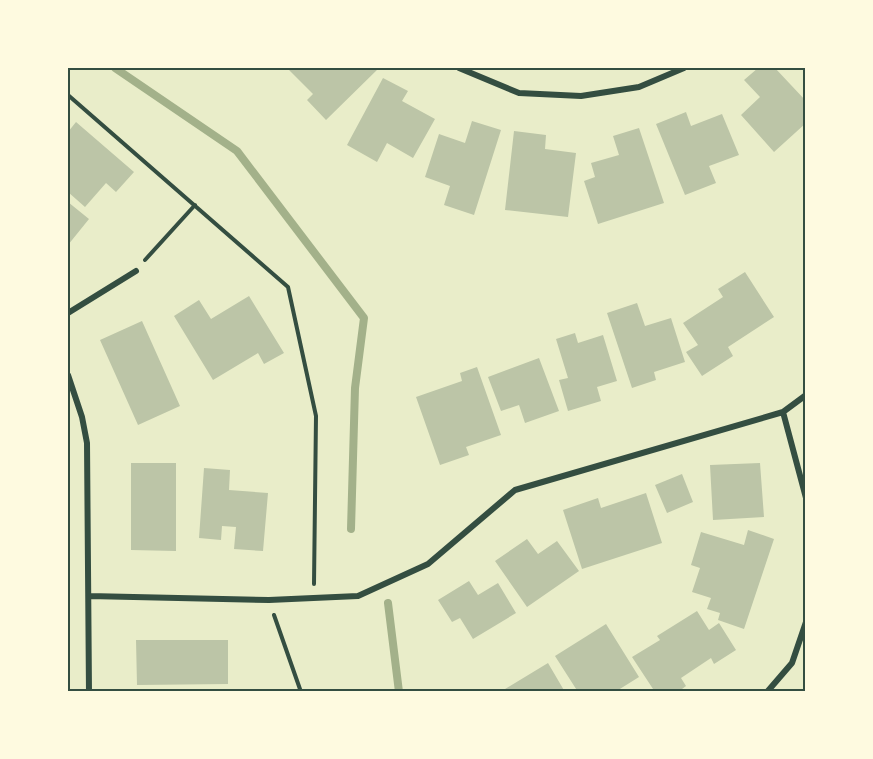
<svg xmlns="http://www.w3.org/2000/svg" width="873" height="759" font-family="'Sofia Sans Condensed',sans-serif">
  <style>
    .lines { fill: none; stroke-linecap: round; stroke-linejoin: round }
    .stream { stroke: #a3b18a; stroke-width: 8 }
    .building { fill: #bcc5a7 }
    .path { stroke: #344e41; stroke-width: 4 }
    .minor { stroke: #344e41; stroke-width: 6 }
    .neatline { fill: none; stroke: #344e41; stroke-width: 2 }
  </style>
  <rect width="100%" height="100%" fill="#e9edc9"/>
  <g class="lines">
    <path class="stream" d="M115,68L237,151L364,318L355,388L351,529
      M388,603L399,692"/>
  </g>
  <path class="building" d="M291,68H379L326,120L307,100L313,94L289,70Z
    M758,68H775L806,101V123L774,152L741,115L760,97L744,80Z
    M383,78L408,91L402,101L435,119L413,158L387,143L377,162L347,145Z
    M686,112L691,126L722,114L739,155L709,166L716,183L685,195L656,124Z
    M472,121L501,130L474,215L444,205L450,186L425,177L439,134L465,143Z
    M76,122L134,172L116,192L106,183L85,207L68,192V132Z
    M639,128L664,203L598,224L584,181L595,177L591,163L619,155L613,136Z
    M514,131L546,135L545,149L576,153L568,217L505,210Z
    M68,202L89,219L68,245Z
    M745,272L774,317L728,347L733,356L702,376L686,352L698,345L683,323L723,297L718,289Z
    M249,296L284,353L264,364L258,353L213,380L174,316L199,300L211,319Z
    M637,303L645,326L671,318L685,362L654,372L656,380L632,388L607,313Z
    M142,321L180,406L138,425L100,340Z
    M575,333L578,343L603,335L617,381L597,387L601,401L568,411L559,380L568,378L556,339Z
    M539,358L559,411L525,423L519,405L501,411L488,377Z
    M477,367L501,435L466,447L469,455L440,465L416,397L462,381L460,373Z
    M131,463H176V551L131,550Z
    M760,463L764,517L713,520L710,465Z
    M204,468L230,470L229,490L268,493L263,551L234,549L236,527L222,526L221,540L199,538Z
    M682,474L693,502L667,513L655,485Z
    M646,493L662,543L582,569L563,510L598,498L601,508Z
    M748,530L774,539L744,629L718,620L720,613L707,609L711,598L692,592L700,568L691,565L701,532L744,545Z
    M527,539L538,554L557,541L579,571L527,607L495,561Z
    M469,581L478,595L498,583L516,613L473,639L460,618L452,622L438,600Z
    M697,611L709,630L719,623L736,650L714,664L711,658L681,678L686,686L678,692H655L632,657L660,640L657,636Z
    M606,624L639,677L615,692H578L555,656Z
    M136,640H228V684L137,685Z
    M548,663L565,692H500Z"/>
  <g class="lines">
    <path class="path" d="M68,95L288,287L316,416L314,584
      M145,260L195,205
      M274,615L301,692"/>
    <path class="minor" d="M459,68L519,93L581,96L639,87L684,68
      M68,313L136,271
      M68,375L82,417L87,443L89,692
      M783,412L806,498
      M89,596L269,600L358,596L428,564L515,490L783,412L806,395
      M767,692L792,663L806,622"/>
  </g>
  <rect width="873" height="759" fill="none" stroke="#fefae0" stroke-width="138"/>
  <rect x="69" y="69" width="735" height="621" class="neatline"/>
</svg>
